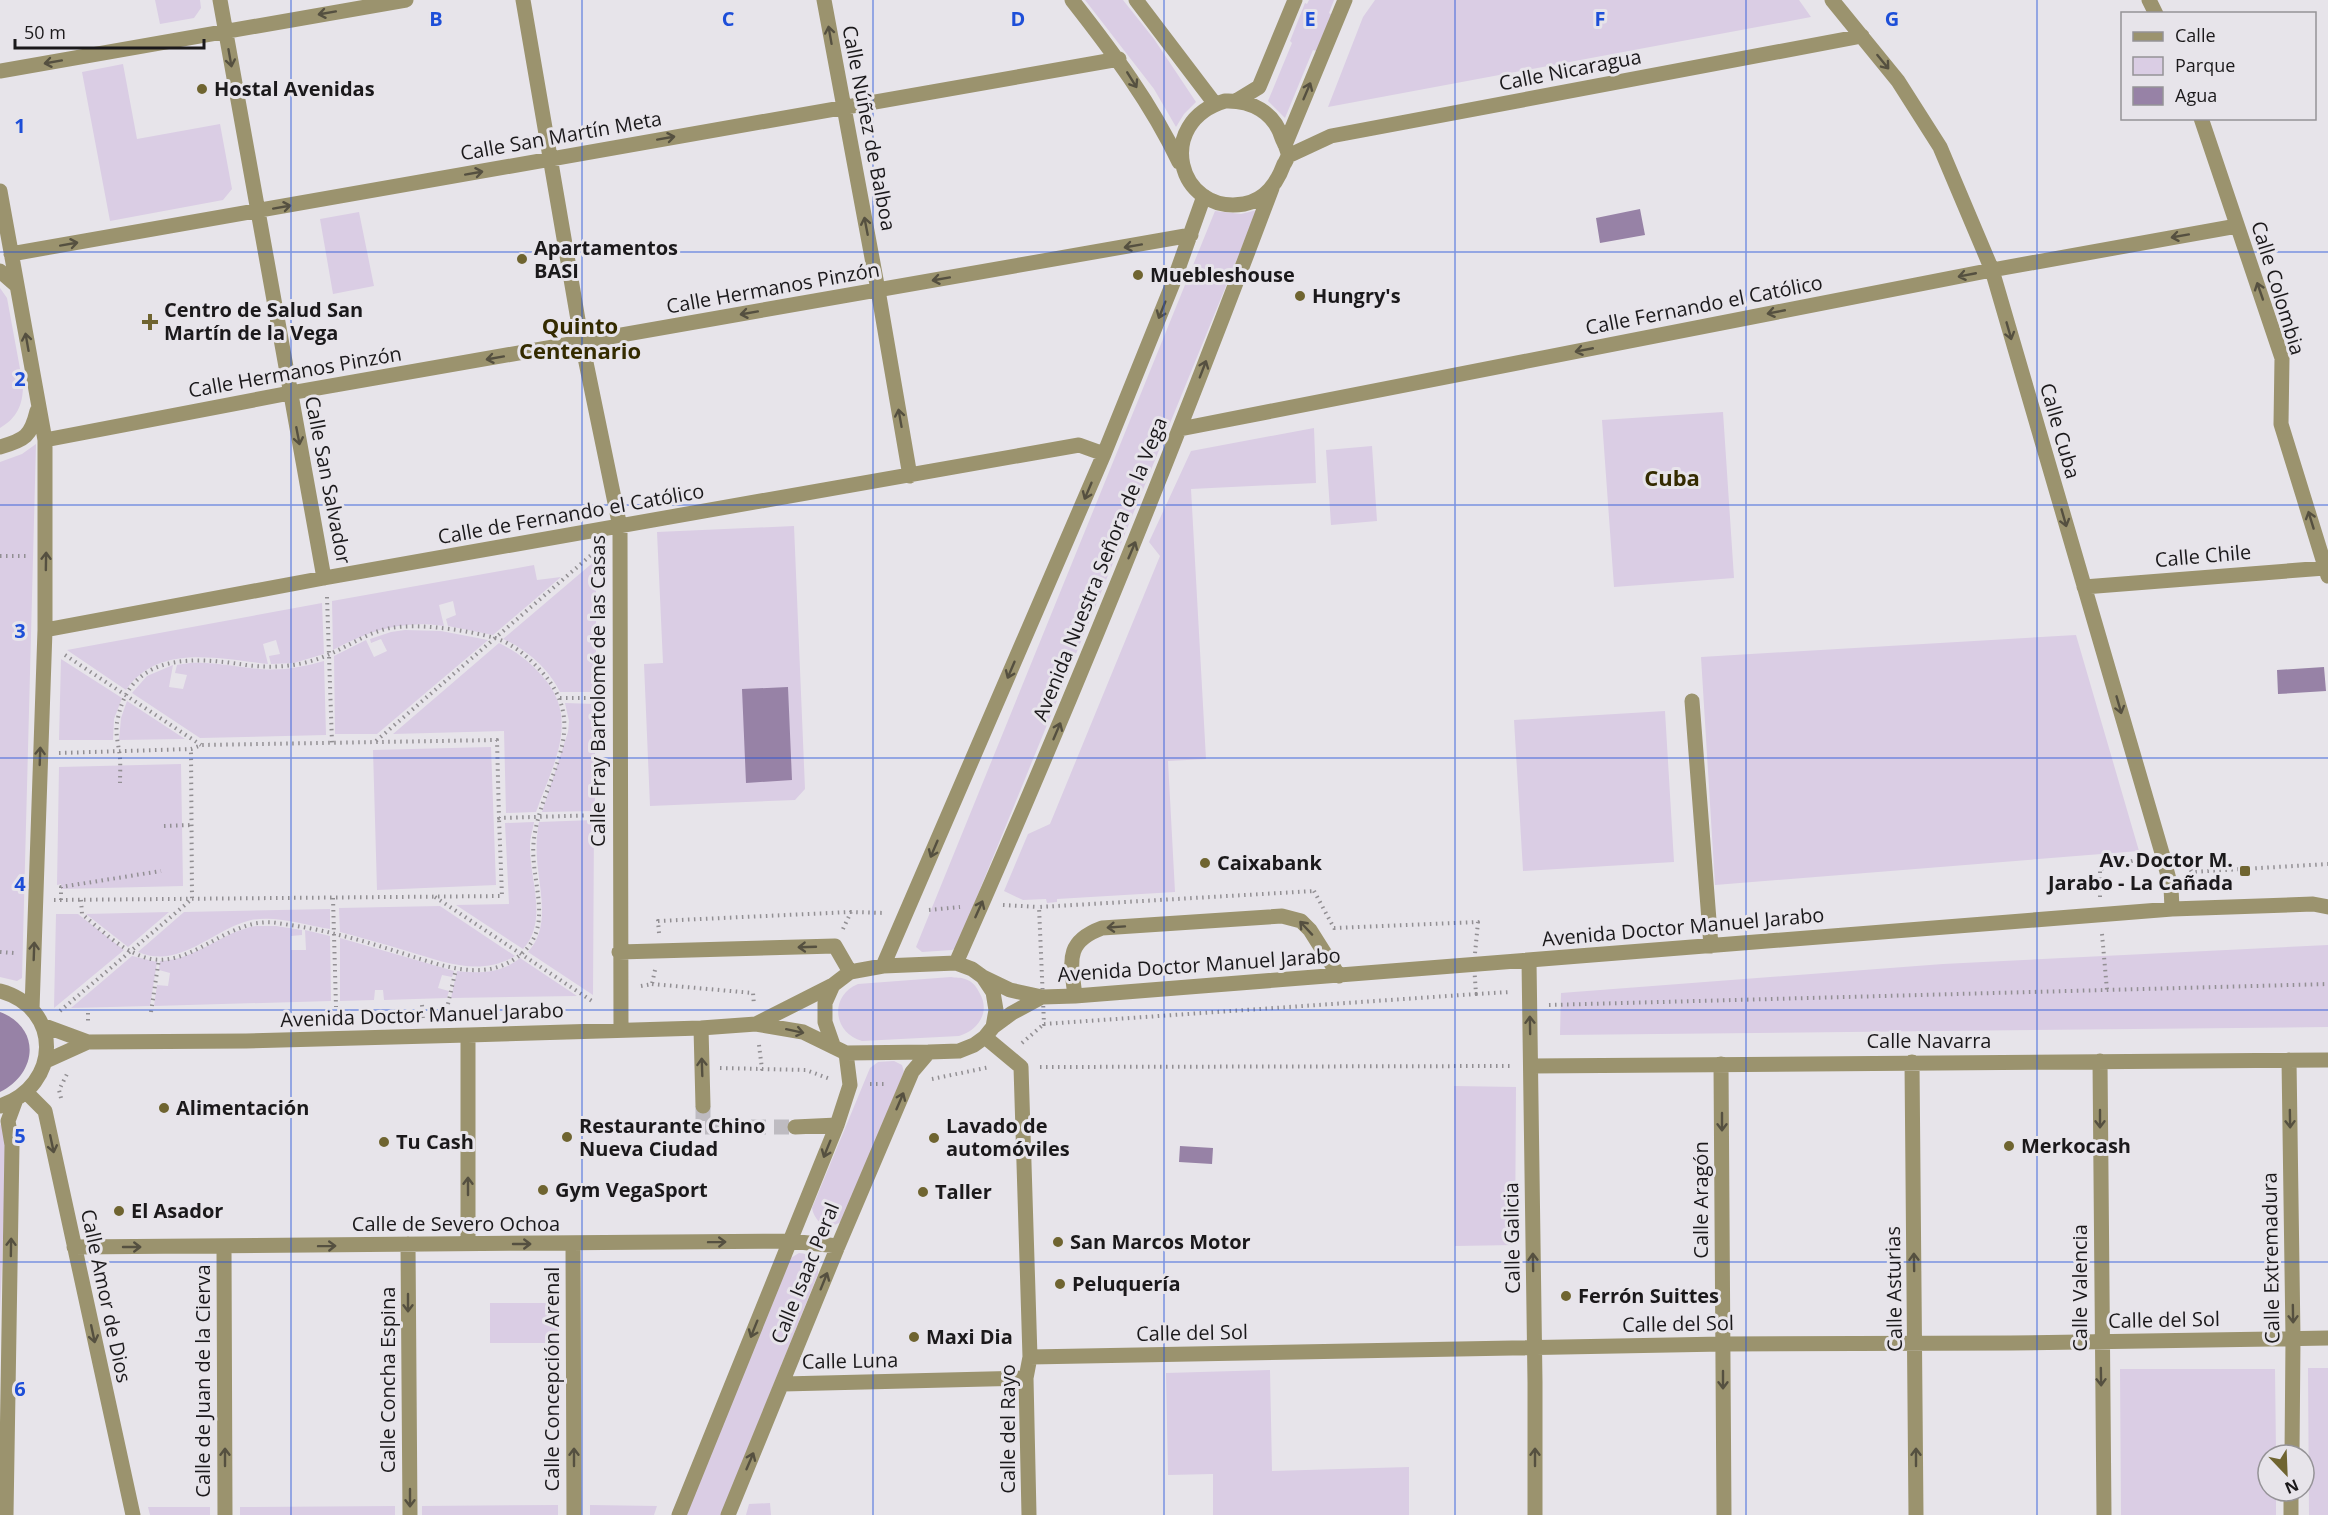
<svg xmlns="http://www.w3.org/2000/svg" width="2328" height="1515" font-family="'Open Sans',sans-serif">
  <style>
    .green { fill: #dacde4 }
    .water { fill: #9782a6 }
    .lines { fill: none; stroke-linecap: round; stroke-linejoin: round }
    .minor-tunnel { stroke: #bebbc1; stroke-width: 15; stroke-dasharray: 15 8; stroke-linecap: butt }
    .path { stroke: #928f93; stroke-width: 4; stroke-dasharray: 1.5 4.5; stroke-linecap: butt }
    .minor { stroke: #9b936e; stroke-width: 15 }
    .oneway { stroke: #555040 }
    .grid { fill: none; stroke: #1d4ed8; stroke-width: 1.5; stroke-opacity: 0.55 }
    .poi-dot { fill: #6f6430; stroke: #e7e4ea; stroke-width: 2 }
    .labels { text-anchor: middle; stroke-width: 6; stroke-linejoin: round; paint-order: stroke }
    .street-label { font-size: 20px; fill: #1b191b; stroke: #e7e4ea }
    .poi-label { font-size: 20px; font-weight: bold; fill: #1b191b; stroke: #e7e4ea; text-anchor: start }
    .quarter-label { font-size: 22px; font-weight: bold; fill: #342b00; stroke: #e7e4ea }
    .grid-label { font-size: 20px; text-anchor: middle; font-weight: bold; fill: #1d4ed8; stroke: #e7e4ea; stroke-width: 6; stroke-linejoin: round; paint-order: stroke }
  </style>
  <rect width="100%" height="100%" fill="#e7e4ea"/>
  <path class="green" d="M155,0H200L201,8L194,18L160,24Z
    M1085,0H1123L1154,39L1196,102L1184,114L1176,127L1154,89Z
    M1309,0H1334L1329,13L1334,16L1319,52L1313,50L1285,118L1268,101L1292,43L1290,41L1305,3L1307,4Z
    M1375,0H1799L1811,17L1328,107L1363,17Z
    M123,64L137,139L220,124L232,189L223,200L110,221L82,72Z
    M1257,210L956,948L952,950L922,952L916,947L1215,211L1241,214Z
    M359,212L374,286L333,294L320,219Z
    M0,288L7,298L23,385C23,405 17,418 0,428Z
    M1723,412L1734,578L1614,587L1602,420Z
    M1314,428L1316,483L1191,489L1206,759L1168,761L1175,892L1057,899V902L1047,903L1046,899L1023,900L1004,891L1028,834L1050,824L1160,556L1149,542L1191,451Z
    M36,444L22,978L17,981L0,977V462L22,454Z
    M1372,446L1377,521L1331,525L1326,450Z
    M794,526L805,789L795,800L650,806L644,664L663,663L657,532Z
    M596,560V692H560C549,669 526,649 503,639Z
    M534,565L537,580L561,577L493,635L448,626L446,619L456,615L453,601L439,605L444,626C403,620 370,630 333,650L332,601Z
    M322,603L324,654L294,663L271,664L269,656L280,654L276,640L263,644L268,664C220,659 158,643 126,690L67,650Z
    M405,630L441,631L488,640L377,734H335L334,656L366,640L374,657L387,651L381,639L371,643L370,639L391,632Z
    M2076,635L2139,851L1715,885L1701,657Z
    M499,643C517,652 530,662 543,677C581,720 552,766 536,812L506,813L504,731L393,734Z
    M61,659L122,698L114,719L113,740H59Z
    M324,661L326,735L200,738L132,693L147,676L173,665L169,687L183,689L187,675L175,673L177,665C205,659 232,667 260,669C283,671 303,667 324,661Z
    M127,701L185,739L119,740L121,718Z
    M565,703L595,704V811L542,812L568,732L569,721Z
    M1665,711L1674,862L1523,871L1514,720Z
    M491,747L496,885L377,890L373,750Z
    M181,764L183,886L61,889V884L57,885L59,767Z
    M594,820L593,995L528,952C549,929 541,897 538,869C536,853 536,838 539,822Z
    M534,822C533,829 530,838 530,845C529,879 549,920 523,949L456,905L509,904L505,823Z
    M440,906L515,956C480,977 444,962 407,951C385,944 362,938 340,932L339,908Z
    M330,909V929C306,925 276,915 251,920C213,929 180,970 138,952L184,912Z
    M169,912L128,947L86,914Z
    M56,914H78L124,950L54,1008Z
    M256,926H276L302,930V935L291,936V950H306L305,930L330,936L331,1001L154,1006L157,985L168,986L170,973L159,970L160,961C196,960 221,932 256,926Z
    M340,938L454,971L452,977L442,975L438,988L449,991L447,998L384,1000L383,990H375L374,1000L340,1001Z
    M2328,945V1027L1560,1035L1561,993L1943,964Z
    M132,956L157,962L150,1006L71,1008Z
    M520,958L577,996L451,998L457,971C479,974 502,973 520,958Z
    M951,977C955,978 961,977 965,979C972,981 976,986 979,992C991,1011 979,1030 959,1036L862,1041C833,1033 829,996 858,984Z
    M894,1061L902,1065L904,1072L842,1221C829,1231 815,1224 812,1208L870,1068L878,1062Z
    M1454,1086L1516,1087L1515,1245L1455,1246Z
    M0,1124L7,1134L0,1314Z
    M799,1253C811,1254 819,1261 818,1274L721,1515H686L789,1259Z
    M490,1303H558V1343H490Z
    M2308,1368H2328V1515H2309Z
    M2120,1369H2275L2276,1455H2268V1491H2276V1515H2121Z
    M1270,1370L1272,1471L1409,1467V1515H1213V1474L1168,1475L1166,1373Z
    M770,1503L771,1515H746L749,1504Z
    M558,1505V1515H422V1506Z
    M590,1505L657,1506L654,1515H590Z
    M395,1506V1515H240V1507Z
    M148,1507H210V1515H150Z"/>
  <path class="water" d="M1640,209L1645,235L1600,243L1596,218Z
    M2324,667L2326,691L2278,694L2277,670Z
    M788,687L792,780L746,783L742,689Z
    M0,1012C42,1028 37,1074 0,1092Z
    M1180,1146L1213,1148L1212,1164L1179,1162Z"/>
  <g class="lines">
    <path class="minor-tunnel" d="M703,1106V1127H795"/>
    <path class="path" d="M0,556H27
      M327,597L332,743
      M65,655L201,745
      M560,698H601
      M376,741L597,550
      M59,753L191,749L202,745L497,740L499,818L601,815
      M164,826L192,825
      M2187,865L2192,872L2328,864
      M1314,891L1334,928L1478,922L1474,964L1476,994L1044,1024L1039,907Z
      M435,897L592,1001
      M2100,897V869L2144,858
      M333,898L336,1007
      M54,900L502,896L499,818
      M61,900V887L161,871
      M81,900L82,914C100,929 119,948 141,956C188,975 227,915 277,923C297,926 317,929 335,934C361,940 386,948 411,956C443,966 482,980 513,960C560,931 528,881 534,839C542,777 593,729 542,672C529,658 514,644 495,638C466,630 420,623 390,628C369,632 350,645 330,654C304,666 275,669 246,665C195,657 131,652 118,718C115,729 117,739 119,750C121,761 120,773 120,783
      M1003,905L1039,907
      M929,910L960,907
      M843,929L851,912L885,913
      M659,933L658,921L851,912
      M2102,934L2107,990
      M0,952L14,953
      M652,984L753,993L754,1005
      M641,986L652,984L655,970
      M1476,994L1510,992
      M448,1004L456,969
      M422,1005L423,1018
      M1549,1005L2328,984
      M60,1011L192,899L191,749
      M151,1012L159,959
      M88,1013V1021
      M1022,1043L1044,1024
      M759,1045L762,1069L806,1070L830,1079
      M1040,1067L1513,1066
      M720,1068L762,1069
      M932,1079L990,1067
      M870,1084H886
      M61,1098L59,1090L67,1074"/>
    <path class="minor" d="M220,0L324,578
      M523,0L582,343L620,527L621,1030
      M824,0L878,290L910,476
      M1072,0C1112,51 1151,103 1179,162
      M1136,0L1215,104
      M1832,0L1898,81L1940,147L1992,270L2162,853L2171,887L2172,909
      M2149,0L2156,14
      M0,71L406,0
      M1225,101C1251,100 1274,112 1282,138C1284,143 1288,150 1288,155C1288,157 1285,163 1284,164C1277,183 1266,200 1244,204C1177,215 1154,122 1225,101Z
      M1236,101L1259,87L1295,0
      M2201,118L2282,358L2281,424L2328,576
      M1285,145L1345,0
      M1288,156L1331,136L1862,36
      M0,191L45,440V630L32,1009
      M11,254L1119,59
      M0,271L17,286
      M1180,429L1992,270L2237,226
      M45,440L290,393L1191,235
      M0,447C25,440 31,436 37,411
      M2084,587L2325,568
      M45,630L324,578L1079,445L1104,454
      M1692,701L1711,946
      M619,952L835,946L850,972
      M1529,961L1535,1382V1515
      M956,963C1069,708 1174,449 1272,188
      M883,966L1104,454L1173,283L1204,196
      M983,977L1010,990L1042,997L1075,996L2172,909L2313,904L2328,907
      M0,991C63,1008 61,1086 0,1106
      M1075,996C1071,962 1064,942 1102,928L1282,916L1301,921L1310,930L1339,976
      M756,1024L833,985
      M42,1025L88,1042L246,1041L468,1035L701,1028L756,1024L803,1032L846,1053L929,1052L959,1051L974,1045L985,1037L993,1027L996,1010L993,992L983,977L972,969L956,963L883,966L850,972L833,985L825,1003V1022L833,1045
      M993,1027L1012,1013L1042,997
      M701,1028L703,1106
      M985,1037L1021,1067L1030,1357L1026,1378L1029,1515
      M2289,1060L2293,1338L2292,1455
      M46,1061L88,1042
      M2100,1061L2104,1515
      M1912,1062L1916,1515
      M1721,1064L1724,1515
      M1531,1066L2328,1060
      M27,1093L45,1111L133,1515
      M795,1127L837,1125
      M408,1244L410,1515
      M468,1244V1035
      M573,1244L574,1515
      M74,1247L789,1241L838,1246
      M224,1247L225,1515
      M1030,1357L1723,1344L2011,1343L2328,1338
      M783,1384L1026,1378
      M6,1515L12,1145L8,1121L15,1102
      M679,1515L837,1125L850,1085L846,1053
      M728,1515L838,1246L912,1072L929,1052
      M2291,1515V1491"/>
  </g>
  <defs><path id="oneway-shaft" d="M-6 0H5M1.5-3L5.5 0L1.5 3" fill="none" stroke-width="1.6" stroke-linecap="round" stroke-linejoin="round" transform="scale(1.5)"/></defs>
  <g class="oneway">
    <use href="#oneway-shaft" transform="translate(327 13) rotate(170)"/>
    <use href="#oneway-shaft" transform="translate(830 35) rotate(-100)"/>
    <use href="#oneway-shaft" transform="translate(230 58) rotate(80)"/>
    <use href="#oneway-shaft" transform="translate(53 62) rotate(170)"/>
    <use href="#oneway-shaft" transform="translate(1883 62) rotate(51)"/>
    <use href="#oneway-shaft" transform="translate(1132 80) rotate(58)"/>
    <use href="#oneway-shaft" transform="translate(1307 91) rotate(-67)"/>
    <use href="#oneway-shaft" transform="translate(666 138) rotate(-10)"/>
    <use href="#oneway-shaft" transform="translate(474 173) rotate(-10)"/>
    <use href="#oneway-shaft" transform="translate(282 207) rotate(-10)"/>
    <use href="#oneway-shaft" transform="translate(866 226) rotate(-101)"/>
    <use href="#oneway-shaft" transform="translate(2180 236) rotate(170)"/>
    <use href="#oneway-shaft" transform="translate(69 244) rotate(-10)"/>
    <use href="#oneway-shaft" transform="translate(1133 246) rotate(170)"/>
    <use href="#oneway-shaft" transform="translate(1967 275) rotate(169)"/>
    <use href="#oneway-shaft" transform="translate(941 279) rotate(170)"/>
    <use href="#oneway-shaft" transform="translate(2260 291) rotate(-109)"/>
    <use href="#oneway-shaft" transform="translate(1162 310) rotate(112)"/>
    <use href="#oneway-shaft" transform="translate(1776 312) rotate(169)"/>
    <use href="#oneway-shaft" transform="translate(749 313) rotate(170)"/>
    <use href="#oneway-shaft" transform="translate(2009 331) rotate(74)"/>
    <use href="#oneway-shaft" transform="translate(27 342) rotate(-100)"/>
    <use href="#oneway-shaft" transform="translate(1584 350) rotate(169)"/>
    <use href="#oneway-shaft" transform="translate(495 358) rotate(170)"/>
    <use href="#oneway-shaft" transform="translate(1203 369) rotate(-69)"/>
    <use href="#oneway-shaft" transform="translate(900 418) rotate(-100)"/>
    <use href="#oneway-shaft" transform="translate(298 436) rotate(79)"/>
    <use href="#oneway-shaft" transform="translate(1088 491) rotate(113)"/>
    <use href="#oneway-shaft" transform="translate(2064 518) rotate(74)"/>
    <use href="#oneway-shaft" transform="translate(2311 520) rotate(-107)"/>
    <use href="#oneway-shaft" transform="translate(1132 550) rotate(-67)"/>
    <use href="#oneway-shaft" transform="translate(46 561) rotate(-89)"/>
    <use href="#oneway-shaft" transform="translate(1011 670) rotate(113)"/>
    <use href="#oneway-shaft" transform="translate(2119 705) rotate(74)"/>
    <use href="#oneway-shaft" transform="translate(1057 731) rotate(-67)"/>
    <use href="#oneway-shaft" transform="translate(40 756) rotate(-88)"/>
    <use href="#oneway-shaft" transform="translate(934 849) rotate(113)"/>
    <use href="#oneway-shaft" transform="translate(979 909) rotate(-66)"/>
    <use href="#oneway-shaft" transform="translate(1116 927) rotate(176)"/>
    <use href="#oneway-shaft" transform="translate(1306 928) rotate(-133)"/>
    <use href="#oneway-shaft" transform="translate(807 947) rotate(178)"/>
    <use href="#oneway-shaft" transform="translate(34 951) rotate(-88)"/>
    <use href="#oneway-shaft" transform="translate(1530 1025) rotate(-91)"/>
    <use href="#oneway-shaft" transform="translate(795 1031) rotate(12)"/>
    <use href="#oneway-shaft" transform="translate(702 1067) rotate(-92)"/>
    <use href="#oneway-shaft" transform="translate(900 1101) rotate(-67)"/>
    <use href="#oneway-shaft" transform="translate(2100 1119) rotate(90)"/>
    <use href="#oneway-shaft" transform="translate(2290 1119) rotate(89)"/>
    <use href="#oneway-shaft" transform="translate(1722 1122) rotate(90)"/>
    <use href="#oneway-shaft" transform="translate(52 1144) rotate(78)"/>
    <use href="#oneway-shaft" transform="translate(827 1149) rotate(112)"/>
    <use href="#oneway-shaft" transform="translate(468 1186) rotate(-90)"/>
    <use href="#oneway-shaft" transform="translate(717 1242) rotate(-1)"/>
    <use href="#oneway-shaft" transform="translate(522 1244)"/>
    <use href="#oneway-shaft" transform="translate(327 1246) rotate(-1)"/>
    <use href="#oneway-shaft" transform="translate(11 1247) rotate(-89)"/>
    <use href="#oneway-shaft" transform="translate(132 1247)"/>
    <use href="#oneway-shaft" transform="translate(1533 1262) rotate(-91)"/>
    <use href="#oneway-shaft" transform="translate(1914 1262) rotate(-91)"/>
    <use href="#oneway-shaft" transform="translate(824 1281) rotate(-68)"/>
    <use href="#oneway-shaft" transform="translate(408 1303) rotate(90)"/>
    <use href="#oneway-shaft" transform="translate(2293 1314) rotate(89)"/>
    <use href="#oneway-shaft" transform="translate(754 1329) rotate(112)"/>
    <use href="#oneway-shaft" transform="translate(93 1334) rotate(78)"/>
    <use href="#oneway-shaft" transform="translate(2101 1377) rotate(89)"/>
    <use href="#oneway-shaft" transform="translate(1723 1380) rotate(90)"/>
    <use href="#oneway-shaft" transform="translate(225 1457) rotate(-90)"/>
    <use href="#oneway-shaft" transform="translate(574 1457) rotate(-90)"/>
    <use href="#oneway-shaft" transform="translate(1535 1457) rotate(-90)"/>
    <use href="#oneway-shaft" transform="translate(1916 1457) rotate(-90)"/>
    <use href="#oneway-shaft" transform="translate(750 1461) rotate(-67)"/>
    <use href="#oneway-shaft" transform="translate(410 1498) rotate(90)"/>
  </g>
  <path class="grid" d="M291,0V1515M582,0V1515M873,0V1515M1164,0V1515M1455,0V1515M1746,0V1515M2037,0V1515M0,252H2328M0,505H2328M0,758H2328M0,1010H2328M0,1262H2328"/>
  <g class="poi-dot">
    <circle cx="202" cy="89" r="6"/>
    <circle cx="522" cy="259" r="6"/>
    <circle cx="1138" cy="275" r="6"/>
    <circle cx="1300" cy="296" r="6"/>
    <path d="M147 313h6v6h6v6h-6v6h-6v-6h-6v-6h6z"/>
    <circle cx="1205" cy="863" r="6"/>
    <rect x="2239" y="865" width="12" height="12" rx="3"/>
    <circle cx="164" cy="1108" r="6"/>
    <circle cx="567" cy="1137" r="6"/>
    <circle cx="934" cy="1138" r="6"/>
    <circle cx="384" cy="1142" r="6"/>
    <circle cx="2009" cy="1146" r="6"/>
    <circle cx="543" cy="1190" r="6"/>
    <circle cx="923" cy="1192" r="6"/>
    <circle cx="119" cy="1211" r="6"/>
    <circle cx="1058" cy="1242" r="6"/>
    <circle cx="1060" cy="1284" r="6"/>
    <circle cx="1566" cy="1296" r="6"/>
    <circle cx="914" cy="1337" r="6"/>
  </g>
  <g class="labels">
    <g class="street-label">
      <text transform="translate(1570 70) rotate(-11)" y="7">Calle Nicaragua</text>
      <text transform="translate(869 128) rotate(79)" y="7">Calle Núñez de Balboa</text>
      <text transform="translate(561 136) rotate(-10)" y="7">Calle San Martín Meta</text>
      <text transform="translate(773 288) rotate(-10)" y="7">Calle Hermanos Pinzón</text>
      <text transform="translate(2278 288) rotate(73)" y="7">Calle Colombia</text>
      <text transform="translate(1704 305) rotate(-11)" y="7">Calle Fernando el Católico</text>
      <text transform="translate(295 372) rotate(-10)" y="7">Calle Hermanos Pinzón</text>
      <text transform="translate(2060 431) rotate(74)" y="7">Calle Cuba</text>
      <text transform="translate(328 480) rotate(79)" y="7">Calle San Salvador</text>
      <text transform="translate(571 514) rotate(-10)" y="7">Calle de Fernando el Católico</text>
      <text transform="translate(2203 556) rotate(-5)" y="7">Calle Chile</text>
      <text transform="translate(1100 569) rotate(-68)" y="7">Avenida Nuestra Señora de la Vega</text>
      <text transform="translate(598 691) rotate(-90)" y="7">Calle Fray Bartolomé de las Casas</text>
      <text transform="translate(1683 927) rotate(-5)" y="7">Avenida Doctor Manuel Jarabo</text>
      <text transform="translate(1199 965) rotate(-4)" y="7">Avenida Doctor Manuel Jarabo</text>
      <text transform="translate(422 1015) rotate(-2)" y="7">Avenida Doctor Manuel Jarabo</text>
      <text x="1929" y="1048">Calle Navarra</text>
      <text transform="translate(1701 1200) rotate(-90)" y="7">Calle Aragón</text>
      <text x="456" y="1231">Calle de Severo Ochoa</text>
      <text transform="translate(1512 1238) rotate(-91)" y="7">Calle Galicia</text>
      <text transform="translate(2271 1258) rotate(-91)" y="7">Calle Extremadura</text>
      <text transform="translate(805 1273) rotate(-68)" y="7">Calle Isaac Peral</text>
      <text transform="translate(2080 1288) rotate(-90)" y="7">Calle Valencia</text>
      <text transform="translate(1894 1289) rotate(-91)" y="7">Calle Asturias</text>
      <text transform="translate(106 1296) rotate(78)" y="7">Calle Amor de Dios</text>
      <text transform="translate(2164 1320) rotate(-1)" y="7">Calle del Sol</text>
      <text transform="translate(1678 1324) rotate(-1)" y="7">Calle del Sol</text>
      <text transform="translate(1192 1333) rotate(-1)" y="7">Calle del Sol</text>
      <text transform="translate(850 1361) rotate(-1)" y="7">Calle Luna</text>
      <text transform="translate(552 1379) rotate(-90)" y="7">Calle Concepción Arenal</text>
      <text transform="translate(388 1380) rotate(-90)" y="7">Calle Concha Espina</text>
      <text transform="translate(203 1381) rotate(-90)" y="7">Calle de Juan de la Cierva</text>
      <text transform="translate(1008 1429) rotate(-90)" y="7">Calle del Rayo</text>
    </g>
    <g class="poi-label">
      <text x="214" y="96">Hostal Avenidas</text>
      <text x="534" y="255">Apartamentos<tspan x="534" dy="23">BASI</tspan></text>
      <text x="1150" y="282">Muebleshouse</text>
      <text x="1312" y="303">Hungry's</text>
      <text x="164" y="317">Centro de Salud San<tspan x="164" dy="23">Martín de la Vega</tspan></text>
      <text x="2233" y="867" text-anchor="end">Av. Doctor M.<tspan x="2233" dy="23">Jarabo - La Cañada</tspan></text>
      <text x="1217" y="870">Caixabank</text>
      <text x="176" y="1115">Alimentación</text>
      <text x="579" y="1133">Restaurante Chino<tspan x="579" dy="23">Nueva Ciudad</tspan></text>
      <text x="946" y="1133">Lavado de<tspan x="946" dy="23">automóviles</tspan></text>
      <text x="396" y="1149">Tu Cash</text>
      <text x="2021" y="1153">Merkocash</text>
      <text x="555" y="1197">Gym VegaSport</text>
      <text x="935" y="1199">Taller</text>
      <text x="131" y="1218">El Asador</text>
      <text x="1070" y="1249">San Marcos Motor</text>
      <text x="1072" y="1291">Peluquería</text>
      <text x="1578" y="1303">Ferrón Suittes</text>
      <text x="926" y="1344">Maxi Dia</text>
    </g>
    <g class="quarter-label">
      <text x="580" y="334">Quinto<tspan x="580" dy="25">Centenario</tspan></text>
      <text x="1672" y="486">Cuba</text>
    </g>
  </g>
  <g class="grid-label">
    <text x="436" y="26">B</text>
    <text x="728" y="26">C</text>
    <text x="1018" y="26">D</text>
    <text x="1310" y="26">E</text>
    <text x="1600" y="26">F</text>
    <text x="1892" y="26">G</text>
    <text x="20" y="133">1</text>
    <text x="20" y="386">2</text>
    <text x="20" y="638">3</text>
    <text x="20" y="891">4</text>
    <text x="20" y="1143">5</text>
    <text x="20" y="1396">6</text>
  </g>
  <rect x="2121" y="12" width="195" height="108" fill="#e7e4ea" stroke="#959397" stroke-width="1.5"/>
  <rect x="2133" y="32" width="30" height="9" fill="#9b936e" stroke="#959397" stroke-width="1.5"/>
  <text x="2175" y="42" font-size="18" fill="#1b191b">Calle</text>
  <rect x="2133" y="57" width="30" height="18" fill="#dacde4" stroke="#959397" stroke-width="1.5"/>
  <text x="2175" y="72" font-size="18" fill="#1b191b">Parque</text>
  <rect x="2133" y="87" width="30" height="18" fill="#9782a6" stroke="#959397" stroke-width="1.5"/>
  <text x="2175" y="102" font-size="18" fill="#1b191b">Agua</text>
  <g transform="translate(2286 1473) rotate(157)"><circle r="28" fill="#e7e4ea" stroke="#959397" stroke-width="1.5"/>
  <path d="M0-4.5L10 22L0 15L-10 22Z" fill="#6f6430"/>
  <text y="-9" font-size="16" font-weight="bold" text-anchor="middle" fill="#1b191b">N</text>
  </g>
  <path d="M15 39v9h189v-9" fill="none" stroke="#1b191b" stroke-width="3"/>
  <text x="24" y="39" font-size="18" fill="#1b191b" stroke="#e7e4ea" stroke-width="4.5" paint-order="stroke">50 m</text>
</svg>
